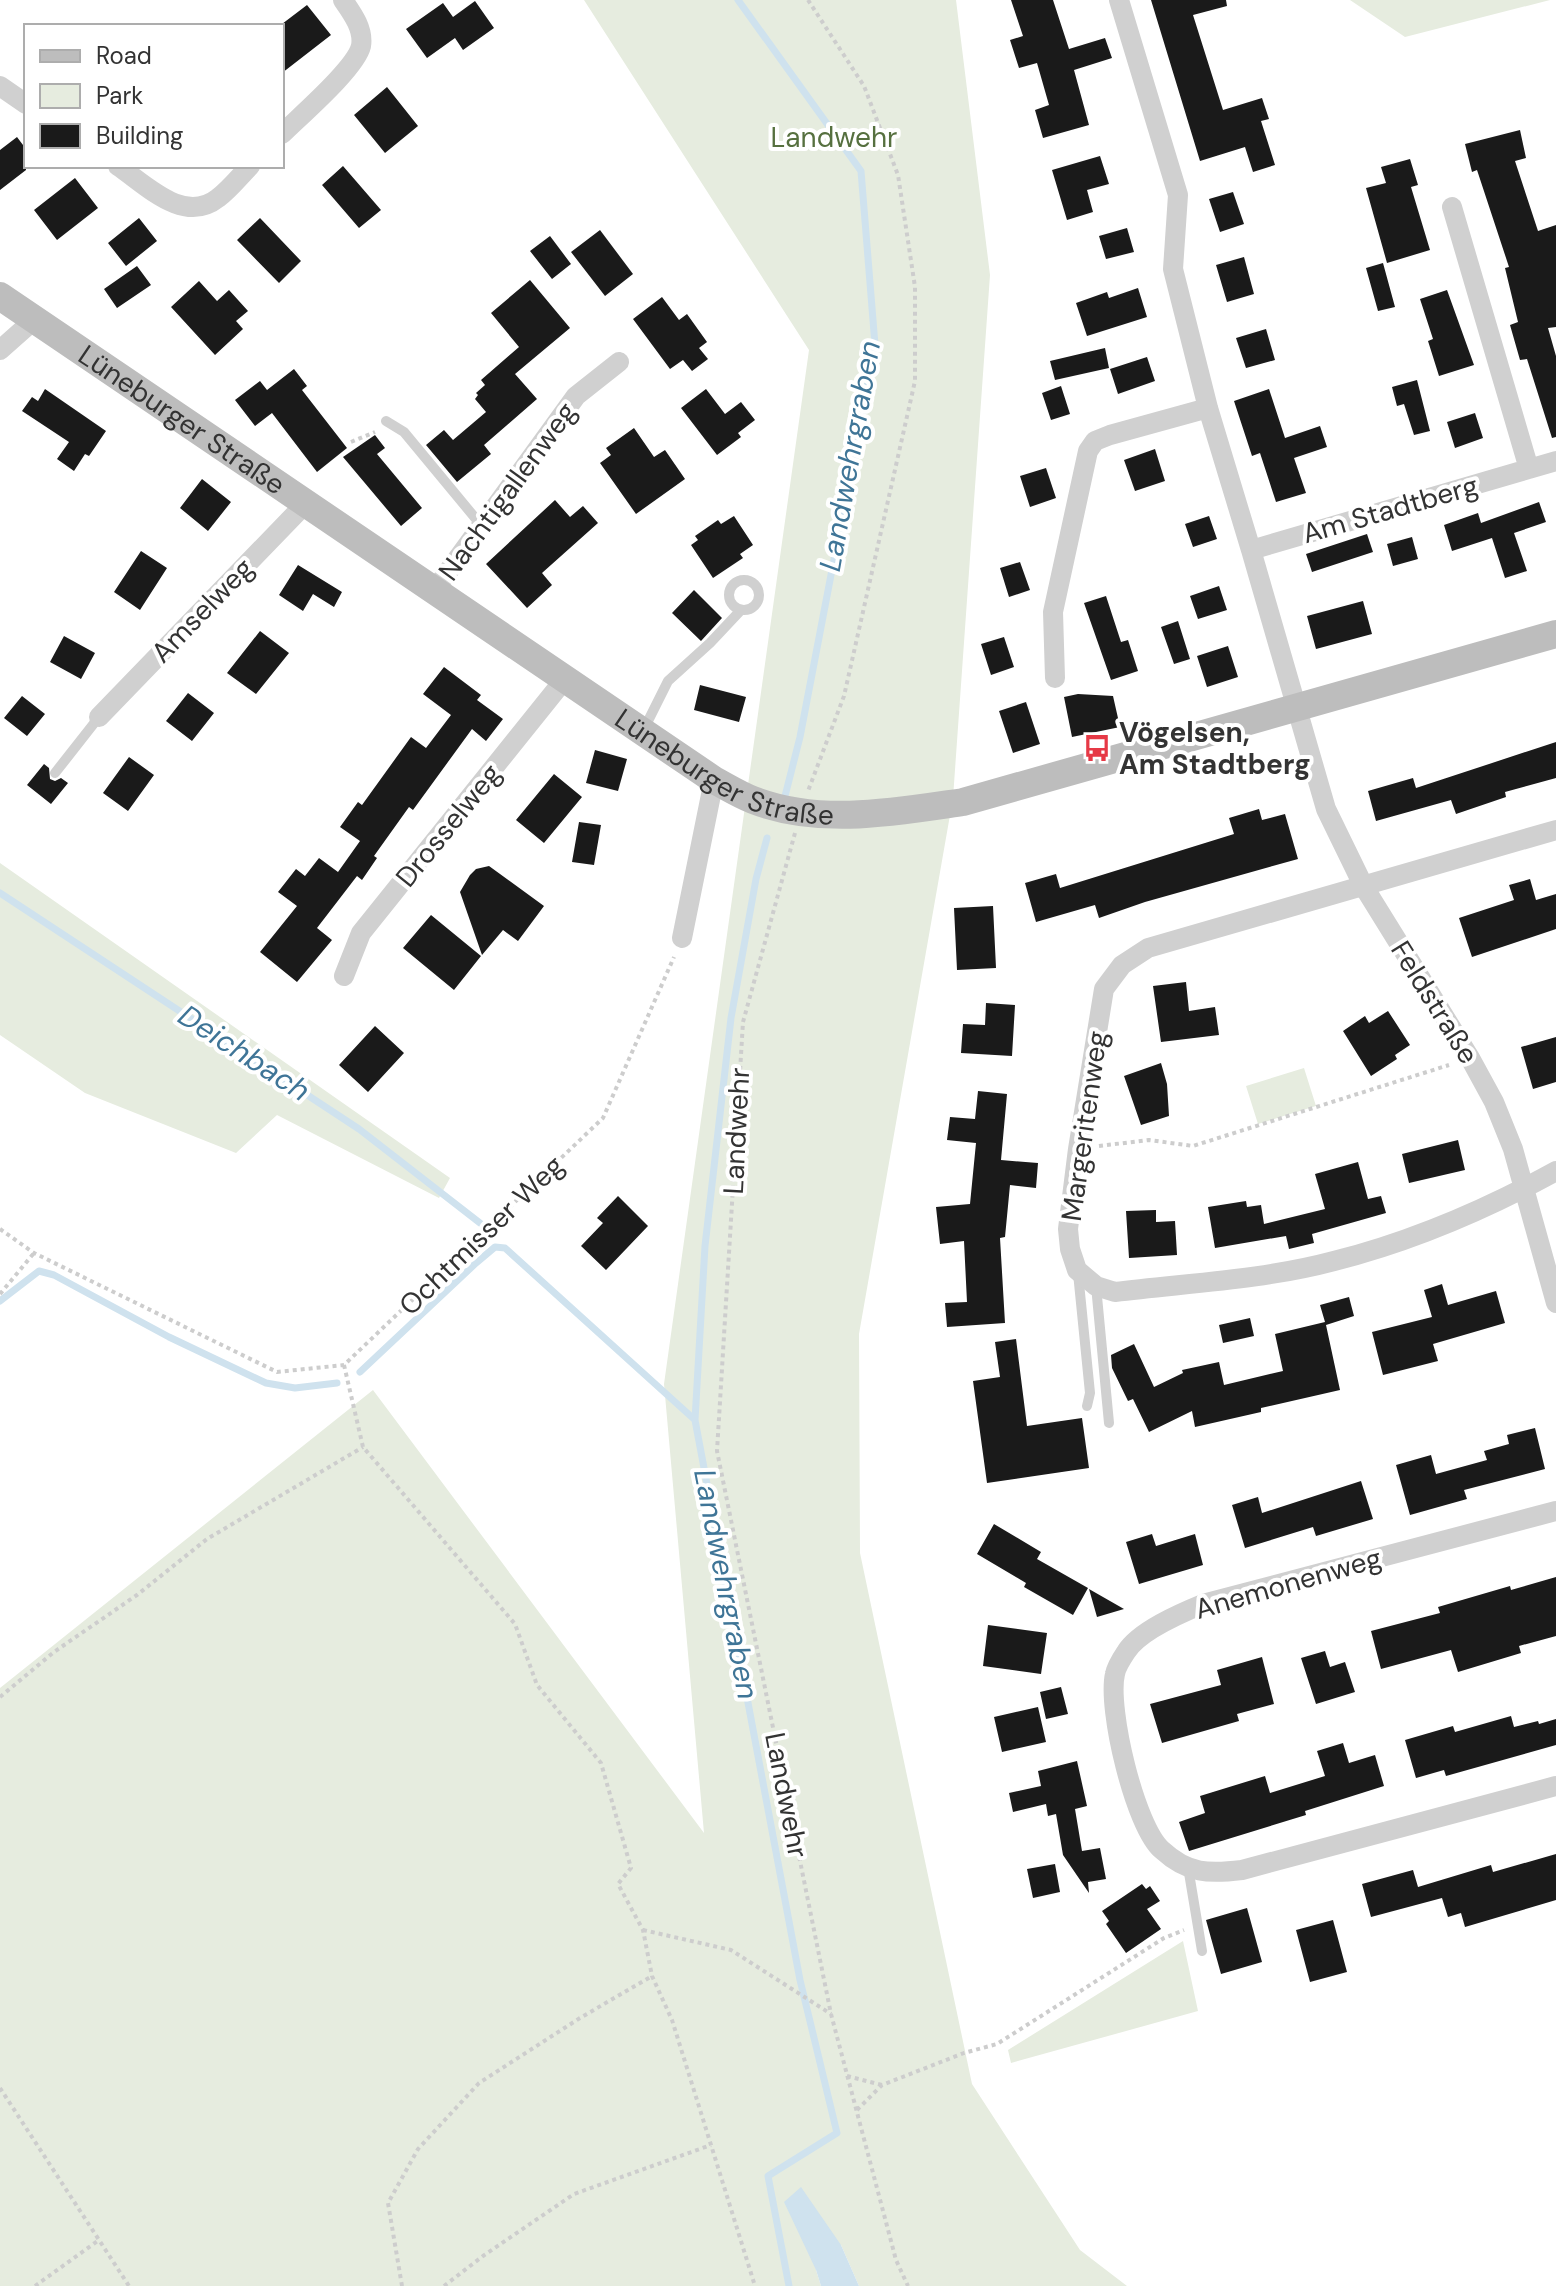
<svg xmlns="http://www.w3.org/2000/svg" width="1556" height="2286" font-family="'DM Sans',sans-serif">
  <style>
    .green { fill: #e6ecdf }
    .water { fill: #cfe2ee }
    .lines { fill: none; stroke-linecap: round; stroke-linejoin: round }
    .stream { stroke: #cfe2ee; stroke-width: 7 }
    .building { fill: #1a1a1a }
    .path { stroke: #cdcdcd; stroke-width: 4; stroke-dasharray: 4 4; stroke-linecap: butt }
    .lane { stroke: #d0d0d0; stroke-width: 10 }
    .street { stroke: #d0d0d0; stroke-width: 20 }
    .secondary { stroke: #bdbdbd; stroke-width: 28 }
    .labels { text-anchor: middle; stroke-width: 8; stroke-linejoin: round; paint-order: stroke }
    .park-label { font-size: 28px; fill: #56703f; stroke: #fff }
    .street-label { font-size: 28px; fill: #333; stroke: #fff }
    .poi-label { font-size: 28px; font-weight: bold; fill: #333; stroke: #fff; text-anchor: start }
    .water-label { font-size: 30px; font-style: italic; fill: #3f7597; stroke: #fff }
  </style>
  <rect width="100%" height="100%" fill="#fff"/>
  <path class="green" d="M584,0H956L990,275L953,798L859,1334L860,1553L972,2084L1080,2250L1127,2286H859L841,2245L816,2270L821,2286H0V1688L373,1390L704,1833L664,1384L809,350Z
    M1350,0H1550L1405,37Z
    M0,863L450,1178L439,1198L277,1115L236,1153L85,1093L0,1035Z
    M1304,1068L1316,1106L1258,1124L1246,1086Z
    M1183,1941L1198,2011L1011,2063L1008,2050Z"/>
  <path class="water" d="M801,2187L841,2245L859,2286H821L816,2270L784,2202Z"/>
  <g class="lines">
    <path class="stream" d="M738,0L861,171L875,345L800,737L783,804
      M767,838L756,879L731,1018L705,1246L695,1420L800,1980L837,2133L768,2176L789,2286
      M0,893L359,1129L480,1223
      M0,1301L39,1271L54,1275L169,1337L266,1383L295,1388L337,1383
      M360,1372L476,1263L495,1247L505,1248L695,1420"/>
  </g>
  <path class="building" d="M1011,0H1053L1069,49L1105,38L1112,58L1074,70L1089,125L1043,138L1035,110L1049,105L1037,63L1019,68L1010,40L1023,36Z
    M1151,0H1226L1227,6L1193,15L1223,110L1262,98L1269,119L1261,121L1275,165L1253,172L1245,147L1200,161Z
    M475,1L494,28L463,50L455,38L427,58L406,29L443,3L453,17Z
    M307,5L331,35L282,73V24Z
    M387,87L418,126L385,153L354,115Z
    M1520,130L1526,158L1515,161L1538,231L1556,225V327L1548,328L1556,356V437L1552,438L1527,359L1520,360L1510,325L1518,322L1505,268L1509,267L1477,170L1472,172L1465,144Z
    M17,137L26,149V170L0,190V150Z
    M1100,156L1109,184L1087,190L1093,212L1067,220L1052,170Z
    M1410,159L1418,185L1411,187L1430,250L1387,263L1366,188L1386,183L1381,167Z
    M343,166L381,210L359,228L322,185Z
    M75,178L98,208L57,240L34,210Z
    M1233,192L1244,224L1220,232L1209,199Z
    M139,218L157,241L126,266L108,243Z
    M260,218L301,261L279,283L237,240Z
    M1127,228L1134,252L1106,259L1099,236Z
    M600,230L633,274L605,296L571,252Z
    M550,236L571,264L552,279L530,251Z
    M1244,257L1254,294L1227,302L1216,265Z
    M1383,263L1395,307L1378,311L1366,268Z
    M137,266L151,285L117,308L104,289Z
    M530,280L570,328L515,374L537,399L484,445L491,454L457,482L426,445L444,430L453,440L486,412L475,399L478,395L476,393L485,385L481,380L519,347L491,313Z
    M199,281L217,301L229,290L248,311L236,321L243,329L215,355L171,307Z
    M1138,288L1147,317L1087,336L1076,303L1107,292L1109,298Z
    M1447,290L1474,365L1439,376L1428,341L1433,339L1420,299Z
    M662,297L679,320L687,314L707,342L699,348L708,359L692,371L683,360L670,369L633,319Z
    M1266,329L1275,360L1246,368L1236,338Z
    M1105,348L1109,368L1055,380L1050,361Z
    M1147,357L1155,381L1118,394L1110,369Z
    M294,369L307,386L302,390L347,448L317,472L272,413L255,426L235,400L260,381L267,390Z
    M1417,380L1430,431L1414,435L1404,404L1397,406L1392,387Z
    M1061,386L1070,414L1051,420L1042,393Z
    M45,389L106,431L89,456L85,454L74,471L57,459L69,442L22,411L32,397L38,401Z
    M706,389L725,414L741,402L755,420L738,433L741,437L717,455L681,408Z
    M1269,389L1285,438L1320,426L1327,447L1294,458L1306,493L1276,502L1260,453L1252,456L1234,401Z
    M1475,413L1483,438L1455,448L1447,422Z
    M634,428L654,457L665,450L685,479L636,514L600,463L611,455L606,448Z
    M375,435L385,448L377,454L422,508L401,526L343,457Z
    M1155,449L1165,481L1135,491L1124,460Z
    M1046,468L1056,498L1030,507L1020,476Z
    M202,479L231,502L208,531L180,508Z
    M555,500L570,517L583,506L598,523L542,573L552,585L527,608L486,564Z
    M1539,502L1546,522L1514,533L1527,571L1505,578L1492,538L1452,551L1444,525L1478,513L1481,523Z
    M734,516L753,545L740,554L743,558L713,578L691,545L698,540L695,536L718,520L721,524Z
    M1209,516L1217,539L1193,547L1185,524Z
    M1367,534L1373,552L1312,572L1306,554Z
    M1412,537L1418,559L1393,566L1387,544Z
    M141,551L167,568L140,610L114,592Z
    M1020,562L1030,590L1009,597L1000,568Z
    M298,565L342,592L334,607L313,594L303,611L279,595Z
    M1219,586L1227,610L1198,619L1190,596Z
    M694,590L722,618L701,641L672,613Z
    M1106,596L1121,642L1128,640L1138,671L1111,680L1084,603Z
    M1363,601L1372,634L1316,649L1307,616Z
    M1178,621L1190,659L1174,664L1161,627Z
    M260,631L289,653L256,694L227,673Z
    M64,636L95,653L81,679L50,662Z
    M1004,637L1014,667L991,675L981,644Z
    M1228,646L1238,677L1207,687L1197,656Z
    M444,667L481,695L477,700L503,719L486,741L472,729L413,810L409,807L374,856L377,858L362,880L357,876L317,928L332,940L297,982L260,952L297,906L278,892L296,869L305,876L319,858L338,872L360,841L340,827L358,802L362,805L411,737L426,748L451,715L423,694Z
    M700,685L746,697L739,722L694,710Z
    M188,693L214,713L192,741L166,721Z
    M1078,694L1113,696L1120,727L1072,737L1064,697Z
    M22,696L45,714L27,736L4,718Z
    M1026,702L1040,744L1013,753L999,711Z
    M1556,742V778L1505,792L1506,797L1456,814L1451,800L1376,821L1368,791L1413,778L1416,788Z
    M595,750L627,759L618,791L586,783Z
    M129,757L154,775L128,811L103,793Z
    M44,764L49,768L50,779L55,781L61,778L68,783L51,804L27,785Z
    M554,774L582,797L544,843L516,820Z
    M1259,809L1262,820L1285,814L1298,859L1145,902L1099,918L1095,905L1036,922L1025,883L1056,874L1060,888L1234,834L1229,818Z
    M579,822L601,825L594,865L572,862Z
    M489,866L544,906L518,941L503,930L482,955L460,892L470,875L476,869Z
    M1530,879L1536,900L1556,894V929L1472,957L1459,918L1514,900L1509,885Z
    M993,906L996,968L957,970L954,908Z
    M431,915L481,956L454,990L403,948Z
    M1186,982L1189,1011L1215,1007L1219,1035L1161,1042L1153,986Z
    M986,1003L1015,1005L1012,1056L961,1053L963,1024L985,1025Z
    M1388,1011L1410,1045L1395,1055L1397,1059L1371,1076L1343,1031L1365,1016L1369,1023Z
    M375,1026L404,1053L368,1092L339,1065Z
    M1556,1037V1082L1533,1089L1521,1047Z
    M1161,1063L1167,1084L1169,1116L1141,1125L1124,1076Z
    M978,1091L1007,1094L1001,1160L1038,1163L1036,1188L1010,1185L1005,1237L1000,1238L1005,1323L947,1327L945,1303L967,1302L964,1241L940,1244L936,1207L970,1204L976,1143L947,1140L950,1117L975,1119Z
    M1458,1140L1465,1170L1409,1183L1402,1154Z
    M1358,1162L1368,1199L1381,1196L1386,1213L1312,1234L1314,1243L1289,1249L1286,1236L1215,1248L1208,1207L1246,1201L1247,1207L1261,1205L1264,1224L1325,1209L1315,1174Z
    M618,1196L648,1226L606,1270L581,1246L603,1223L597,1218Z
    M1156,1210V1222L1175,1221L1177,1255L1129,1258L1126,1211Z
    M1442,1284L1448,1305L1496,1291L1505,1323L1433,1344L1438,1361L1383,1375L1372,1332L1432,1317L1424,1290Z
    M1349,1297L1354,1316L1326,1325L1340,1390L1261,1408V1412L1195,1427L1192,1411L1149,1432L1133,1399L1128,1401L1112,1368L1111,1355L1134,1344L1154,1387L1183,1373L1182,1370L1219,1362L1224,1385L1283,1371L1275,1334L1325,1322L1320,1305Z
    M1250,1318L1254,1336L1223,1343L1219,1325Z
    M1016,1339L1027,1426L1082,1418L1089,1468L987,1483L973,1381L1000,1377L995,1342Z
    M1535,1428L1545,1469L1464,1490L1467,1499L1410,1515L1396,1465L1431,1455L1436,1474L1487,1460L1484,1451L1509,1444L1507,1435Z
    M1361,1481L1373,1519L1316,1536L1313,1527L1245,1548L1232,1505L1258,1497L1262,1513Z
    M994,1524L1041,1552L1037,1559L1088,1588L1073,1615L1024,1587L1026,1583L977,1554Z
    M1152,1534L1156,1546L1195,1534L1203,1565L1139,1584L1126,1542Z
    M1556,1577V1636L1519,1646L1521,1653L1458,1672L1451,1650L1381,1669L1371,1631L1440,1613L1438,1607L1510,1586L1511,1590Z
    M1089,1589L1124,1609L1097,1617Z
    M988,1625L1047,1633L1041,1674L983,1666Z
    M1325,1651L1330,1667L1345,1662L1355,1692L1316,1704L1301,1658Z
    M1262,1657L1274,1704L1237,1714L1239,1721L1162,1743L1150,1704L1221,1685L1217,1670Z
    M1061,1687L1068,1714L1046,1719L1040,1692Z
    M1038,1707L1046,1742L1002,1752L994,1717Z
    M1511,1716L1514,1727L1538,1721L1539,1724L1556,1719V1745L1446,1776L1444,1770L1416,1778L1405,1740L1453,1726L1455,1732Z
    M1343,1743L1349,1763L1375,1755L1384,1786L1305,1811L1306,1815L1189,1851L1179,1822L1205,1813L1200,1796L1265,1776L1270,1793L1325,1776L1317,1751Z
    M1077,1761L1087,1806L1075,1809L1082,1851L1100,1848L1106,1879L1088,1882L1089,1893L1063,1855L1056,1814L1048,1816L1046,1804L1013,1812L1009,1793L1041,1786L1038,1771Z
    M1556,1854V1900L1465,1927L1461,1913L1448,1917L1442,1898L1371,1917L1362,1884L1413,1870L1418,1887L1491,1865L1493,1872Z
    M1055,1864L1060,1892L1033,1898L1027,1869Z
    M1142,1884L1146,1889L1150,1886L1160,1901L1147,1909L1161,1929L1126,1953L1106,1924L1109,1921L1102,1911Z
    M1247,1908L1262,1962L1221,1974L1206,1920Z
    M1333,1920L1347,1972L1310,1982L1296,1930Z"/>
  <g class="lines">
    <path class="path" d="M808,0L864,86L898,175L915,287V381L844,696L808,791
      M351,442L375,432
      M795,833L743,1022L717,1451L831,2014L896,2260L908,2286
      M1099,1146L1149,1140L1193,1146L1449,1065
      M0,1229L34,1253L277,1372L344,1365L603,1118L674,957
      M0,1294L34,1253
      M344,1365L363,1447L515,1624L537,1685L601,1763L631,1868L618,1884L643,1930L652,1976L672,2020L755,2286
      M0,1697L54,1652L137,1595L207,1539L363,1447
      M643,1930L731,1950L831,2014
      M847,2076L882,2085
      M0,2088L129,2286
      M857,2110L882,2085L964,2053L997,2044L1164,1938L1184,1930
      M35,2286L99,2240
      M402,2286L388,2203L418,2149L479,2083L580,2018L652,1976
      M444,2286L483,2256L574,2194L711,2145"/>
    <path class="lane" d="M386,421L404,432L481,525
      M729 595a15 15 0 1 1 30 0a15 15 0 1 1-30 0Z
      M643,731L668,681L710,643L741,610
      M55,773L99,717
      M1078,1273L1090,1393L1087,1406
      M1096,1286L1109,1423
      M1188,1867L1202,1951"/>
    <path class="street" d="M1119,0L1178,195L1173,269L1208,408L1251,550
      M0,86L26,104
      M282,134C300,116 356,68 361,46C364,29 352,13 343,0
      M118,166C146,185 184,225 218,198C230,189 240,176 250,166
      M1452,207L1529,469
      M0,350L35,319
      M1556,461L1251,550L1326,809L1364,887L1470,1058L1494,1102L1513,1149L1556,1303
      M434,591L576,396L619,362
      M1055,678L1053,612L1088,451L1095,441L1110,435L1208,408
      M99,717L306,503
      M1556,830L1148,948L1122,965L1104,989L1078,1149L1068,1229L1070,1249L1077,1270L1096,1286L1115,1292C1188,1283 1263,1280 1334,1261C1413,1241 1485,1210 1556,1171
      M682,938L714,780
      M344,976L361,933L564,680
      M1556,1511L1203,1604C1181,1613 1139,1631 1126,1652C1122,1658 1116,1668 1115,1674C1107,1708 1135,1827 1162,1850C1188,1874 1209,1874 1242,1870L1556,1786"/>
    <path class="secondary" id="s1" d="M0,296L714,780C727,787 740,795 753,800C820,826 895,812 963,802L1556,634"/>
  </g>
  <defs>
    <g id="bus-bare" transform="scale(2.16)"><path d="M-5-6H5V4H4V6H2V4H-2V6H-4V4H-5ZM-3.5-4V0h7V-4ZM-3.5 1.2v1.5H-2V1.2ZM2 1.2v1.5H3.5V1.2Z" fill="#e63946" stroke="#fff" stroke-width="2.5" paint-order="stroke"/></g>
  </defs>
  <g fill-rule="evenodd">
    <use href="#bus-bare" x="1097" y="748"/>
  </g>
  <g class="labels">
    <g class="park-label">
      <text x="834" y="147">Landwehr</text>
    </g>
    <g class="street-label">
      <text dy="10" stroke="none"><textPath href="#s1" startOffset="220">Lüneburger Straße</textPath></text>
      <text transform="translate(507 491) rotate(-54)" y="10">Nachtigallenweg</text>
      <text transform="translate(1390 509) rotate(-16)" y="10">Am Stadtberg</text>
      <text transform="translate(202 610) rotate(-46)" y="10">Amselweg</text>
      <text dy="10" stroke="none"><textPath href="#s1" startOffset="868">Lüneburger Straße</textPath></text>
      <text transform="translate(448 825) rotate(-51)" y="10">Drosselweg</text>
      <text transform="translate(1435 1002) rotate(58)" y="10">Feldstraße</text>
      <text transform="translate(1084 1126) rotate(-82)" y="10">Margeritenweg</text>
      <text transform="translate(736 1131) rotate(-87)" y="10">Landwehr</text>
      <text transform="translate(481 1235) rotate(-44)" y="10">Ochtmisser Weg</text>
      <text transform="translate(1288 1583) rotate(-16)" y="10">Anemonenweg</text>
      <text transform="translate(787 1795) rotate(79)" y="10">Landwehr</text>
    </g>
    <g class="poi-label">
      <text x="1119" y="742">Vögelsen,<tspan x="1119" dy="32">Am Stadtberg</tspan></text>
    </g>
    <g class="water-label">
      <text transform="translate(850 456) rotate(-80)" y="10">Landwehrgraben</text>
      <text transform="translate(244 1053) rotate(33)" y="10">Deichbach</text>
      <text transform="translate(726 1584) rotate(79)" y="10">Landwehrgraben</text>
    </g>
  </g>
  <rect x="24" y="24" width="260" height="144" fill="#ffffff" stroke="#adadad" stroke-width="2"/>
  <rect x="40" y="50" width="40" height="12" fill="#bdbdbd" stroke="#adadad" stroke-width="2"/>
  <text x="96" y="64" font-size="24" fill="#333333">Road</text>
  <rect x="40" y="84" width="40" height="24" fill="#e6ecdf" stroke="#adadad" stroke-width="2"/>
  <text x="96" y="104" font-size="24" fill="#333333">Park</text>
  <rect x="40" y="124" width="40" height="24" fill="#1a1a1a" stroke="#adadad" stroke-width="2"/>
  <text x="96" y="144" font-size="24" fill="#333333">Building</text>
</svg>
